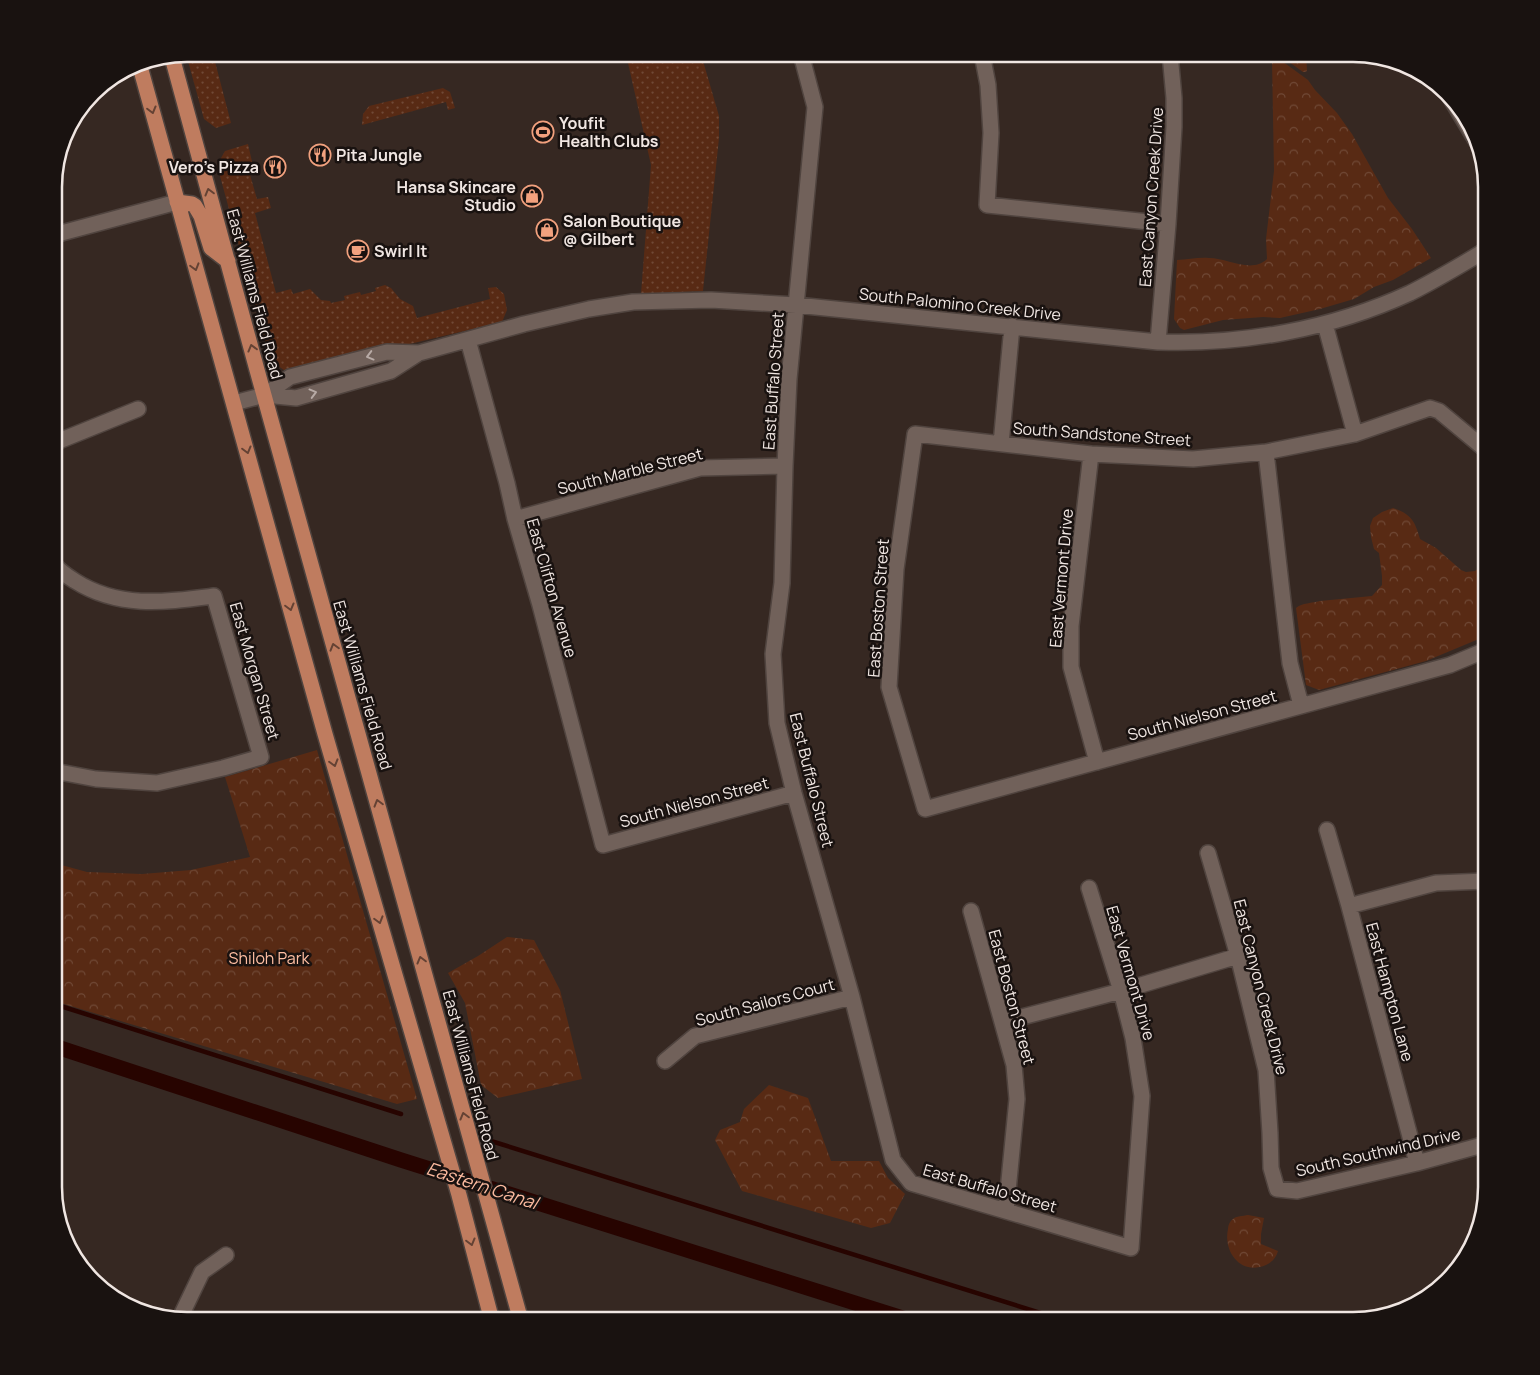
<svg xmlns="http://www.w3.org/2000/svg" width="1540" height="1375" font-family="Manrope,sans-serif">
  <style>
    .grass { fill: url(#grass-dots) }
    .park { fill: url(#park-crowns) }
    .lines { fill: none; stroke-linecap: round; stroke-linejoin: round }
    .stream { stroke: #270400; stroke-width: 4.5 }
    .canal { stroke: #270400; stroke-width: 15 }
    .minor-casing { stroke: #50443f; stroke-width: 18 }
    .major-casing { stroke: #50443f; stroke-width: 18 }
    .minor { stroke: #71615a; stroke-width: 15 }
    .major { stroke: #bf7c5f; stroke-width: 15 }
    .oneway { stroke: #644234 }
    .oneway2 { stroke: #b7aaa5 }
    .labels { text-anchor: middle; stroke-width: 5; stroke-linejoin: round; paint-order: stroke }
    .poi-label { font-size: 16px; font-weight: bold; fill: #f0e6e2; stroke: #191210; text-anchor: start }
    .street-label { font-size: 16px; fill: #f0e6e2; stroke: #191210 }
    .park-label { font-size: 16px; fill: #ffbfa3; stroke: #191210 }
    .water-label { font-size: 18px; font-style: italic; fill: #fbba9f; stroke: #191210 }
    .rim { fill: none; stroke: #f0e6e2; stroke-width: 2.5 }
  </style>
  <defs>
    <pattern id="grass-dots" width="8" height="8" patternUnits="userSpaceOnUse" patternTransform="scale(1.25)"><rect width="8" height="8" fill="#582a14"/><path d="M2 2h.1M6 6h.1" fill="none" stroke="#704936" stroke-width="1.8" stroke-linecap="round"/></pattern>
    <pattern id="park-crowns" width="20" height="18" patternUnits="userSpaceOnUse" patternTransform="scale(1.25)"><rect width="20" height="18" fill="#582a14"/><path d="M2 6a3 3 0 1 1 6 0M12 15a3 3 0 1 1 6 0" fill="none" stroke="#704936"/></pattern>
  </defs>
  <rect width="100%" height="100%" fill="#362822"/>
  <path class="grass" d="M186,54H213L231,123L216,128L204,119Z
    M626,54H701L719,116V138L703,291L641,294L651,165Z
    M443,88L450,92L455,108L448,110L446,102L362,125L363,114L369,106Z
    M248,144L253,166L248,168L257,199L268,197L271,208L255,213L276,293L291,289L293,294L310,289L321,300L330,301L331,303L345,300L344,296L360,292L361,295L376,291L375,288L385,285L391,288L400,299L413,306L417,318L490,299L488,288L496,287L504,294L507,310L502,322L288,373L270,360L217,165L225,151Z"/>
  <path class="park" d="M1278,54H1306L1307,71L1305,72H1303Z
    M1275,56L1308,80L1315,90L1337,113L1352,134L1388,198L1412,229L1431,258L1393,280L1374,287L1354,299L1320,309L1280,318L1263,317L1223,320L1184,330L1180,328L1174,319L1177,260C1188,260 1198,257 1209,258C1228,258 1251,274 1267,259L1266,239L1274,171L1272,60V57Z
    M1393,508C1411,514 1415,521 1420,539L1436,548L1461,570L1466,572L1475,571L1486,562V636L1426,661L1319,690L1306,685L1296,608C1302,603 1312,603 1320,601L1372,596L1382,585V576L1379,553L1374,549L1371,537L1370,526L1373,518L1382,512Z
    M317,750L417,1099L397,1104L54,1001V863L87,872L142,874L191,870L250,857L225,777Z
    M507,937L534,940L560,990L582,1079L498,1098L481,1085L465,1003L448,973L478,956Z
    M769,1085L808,1098L831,1161H879L888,1178L905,1194L890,1223L871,1228L742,1191L715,1140L720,1130L740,1122L744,1109Z
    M1248,1215L1264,1218L1261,1234V1244L1278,1251C1276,1258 1272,1262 1266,1265C1241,1276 1223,1252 1228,1229C1228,1225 1230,1221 1233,1219C1236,1216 1243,1216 1248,1215Z"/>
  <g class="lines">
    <path class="stream" d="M54,1004L401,1114
      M491,1141L1066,1321"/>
    <path class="canal" d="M54,1046L401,1160L912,1321"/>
    <g class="minor-casing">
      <path id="minor" d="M801,54L815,107L789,379L785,466L782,583L773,654L777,723L794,793L852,997L893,1160L911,1183L1131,1248L1142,1096L1133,1038L1121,991L1089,888
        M982,54L988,85L991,133L987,205L1168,224
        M1450,97L1477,142
        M54,235L177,202
        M1325,324L1355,434
        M468,340L507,483L515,519L540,605L603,845L794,793
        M1158,342L1168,224L1174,127V98L1170,54
        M265,395L290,377L387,352L419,353L524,324L589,309L633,302L711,300L796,305L1158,342C1243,345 1332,329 1410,293C1436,280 1461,265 1486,250
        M234,403L265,395L296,398L391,371L419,353
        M54,443L138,409
        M1001,444L1012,326
        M1266,452L1290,663L1301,705
        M1091,454L1071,626V667L1097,762
        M515,519L700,468L785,466
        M1486,650L1450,665L925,809L889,687L896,569L915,434L1091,454L1193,459L1266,452L1355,434L1430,408L1439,411L1486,450
        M54,771L96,779L157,783L223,768L261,757L214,596C166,602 119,609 75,581C67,576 60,572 54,564
        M1327,830L1349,906L1417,1163
        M1208,853L1238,956L1266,1070L1270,1133L1271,1168L1277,1189L1297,1191L1417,1163L1486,1144
        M1349,906L1436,883L1486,881
        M971,911L1014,1065L1017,1099L1006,1211
        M1003,1022L1121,991L1238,956
        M665,1061L695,1036L852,997
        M179,1320L202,1272L226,1255"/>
    </g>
    <g class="major-casing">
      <path id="major" d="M172,57L257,370L521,1321
        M139,63L325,734L459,1195L492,1321
        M177,202L192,204L195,206L201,216L211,248L228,261"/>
    </g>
    <use href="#minor" class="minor"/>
    <use href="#major" class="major"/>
  </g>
  <defs><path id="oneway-chevron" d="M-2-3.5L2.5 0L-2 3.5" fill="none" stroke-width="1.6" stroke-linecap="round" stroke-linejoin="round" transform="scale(1.25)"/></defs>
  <g class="oneway">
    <use href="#oneway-chevron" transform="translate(152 110) rotate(75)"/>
    <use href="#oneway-chevron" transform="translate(209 192) rotate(-105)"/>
    <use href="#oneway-chevron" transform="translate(195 267) rotate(74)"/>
    <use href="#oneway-chevron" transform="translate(252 348) rotate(-105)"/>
    <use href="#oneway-chevron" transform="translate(247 450) rotate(75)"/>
    <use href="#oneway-chevron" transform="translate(290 607) rotate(75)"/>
    <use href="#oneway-chevron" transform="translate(334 647) rotate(-106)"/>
    <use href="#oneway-chevron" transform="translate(334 763) rotate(74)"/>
    <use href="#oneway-chevron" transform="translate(378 803) rotate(-106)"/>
    <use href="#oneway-chevron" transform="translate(379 920) rotate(74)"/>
    <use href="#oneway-chevron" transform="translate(421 960) rotate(-105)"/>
    <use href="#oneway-chevron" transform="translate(464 1116) rotate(-105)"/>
    <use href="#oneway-chevron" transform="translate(471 1242) rotate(75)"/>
  </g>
  <g class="oneway2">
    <use href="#oneway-chevron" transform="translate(370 356) rotate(165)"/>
    <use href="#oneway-chevron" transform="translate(313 393) rotate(-15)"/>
  </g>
  <defs>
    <g id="stadium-ring" transform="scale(1.125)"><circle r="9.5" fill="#191210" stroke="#f2a17e" stroke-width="1.5"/><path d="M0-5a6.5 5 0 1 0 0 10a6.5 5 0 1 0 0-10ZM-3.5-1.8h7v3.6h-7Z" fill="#f2a17e"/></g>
    <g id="restaurant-ring" transform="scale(1.125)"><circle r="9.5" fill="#191210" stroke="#f2a17e" stroke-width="1.5"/><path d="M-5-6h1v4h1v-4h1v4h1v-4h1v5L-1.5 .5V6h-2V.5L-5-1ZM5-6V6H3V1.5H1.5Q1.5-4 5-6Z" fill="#f2a17e"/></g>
    <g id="shop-ring" transform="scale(1.125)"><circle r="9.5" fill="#191210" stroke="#f2a17e" stroke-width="1.5"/><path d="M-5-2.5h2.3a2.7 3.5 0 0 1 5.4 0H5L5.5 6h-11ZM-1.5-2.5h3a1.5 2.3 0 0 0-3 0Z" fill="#f2a17e"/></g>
    <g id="cafe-ring" transform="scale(1.125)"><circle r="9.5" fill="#191210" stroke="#f2a17e" stroke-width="1.5"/><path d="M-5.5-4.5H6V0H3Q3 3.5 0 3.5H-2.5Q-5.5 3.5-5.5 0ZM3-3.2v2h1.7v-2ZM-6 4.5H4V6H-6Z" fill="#f2a17e"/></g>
  </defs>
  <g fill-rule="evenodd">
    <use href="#stadium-ring" x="543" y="132"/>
    <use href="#restaurant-ring" x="320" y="155"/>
    <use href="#restaurant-ring" x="275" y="167"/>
    <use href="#shop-ring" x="532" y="196"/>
    <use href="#shop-ring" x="547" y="230"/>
    <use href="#cafe-ring" x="358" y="251"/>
  </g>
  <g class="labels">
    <g class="poi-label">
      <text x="559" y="129">Youfit<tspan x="559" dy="18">Health Clubs</tspan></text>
      <text x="336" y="161">Pita Jungle</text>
      <text x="259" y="173" text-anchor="end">Vero’s Pizza</text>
      <text x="516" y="193" text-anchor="end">Hansa Skincare<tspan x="516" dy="18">Studio</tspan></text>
      <text x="563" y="227">Salon Boutique<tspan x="563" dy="18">@ Gilbert</tspan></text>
      <text x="374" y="257">Swirl It</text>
    </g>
    <g class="street-label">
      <text transform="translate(1151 197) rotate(-86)" y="6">East Canyon Creek Drive</text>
      <text transform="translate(255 294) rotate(75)" y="6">East Williams Field Road</text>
      <text transform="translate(960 304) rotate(6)" y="6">South Palomino Creek Drive</text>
      <text transform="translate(773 381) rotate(-86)" y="6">East Buffalo Street</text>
      <text transform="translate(1102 434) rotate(4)" y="6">South Sandstone Street</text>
      <text transform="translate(630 471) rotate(-14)" y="6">South Marble Street</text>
      <text transform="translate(1061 578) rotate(-85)" y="6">East Vermont Drive</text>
      <text transform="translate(552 588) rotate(74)" y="6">East Clifton Avenue</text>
      <text transform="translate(878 608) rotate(-86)" y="6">East Boston Street</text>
      <text transform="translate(255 671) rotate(74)" y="6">East Morgan Street</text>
      <text transform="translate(363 685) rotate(74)" y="6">East Williams Field Road</text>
      <text transform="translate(1202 715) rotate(-15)" y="6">South Nielson Street</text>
      <text transform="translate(812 780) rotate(76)" y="6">East Buffalo Street</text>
      <text transform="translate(694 802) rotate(-15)" y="6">South Nielson Street</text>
      <text transform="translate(1131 973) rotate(74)" y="6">East Vermont Drive</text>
      <text transform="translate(1261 987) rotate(76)" y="6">East Canyon Creek Drive</text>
      <text transform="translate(1390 992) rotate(75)" y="6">East Hampton Lane</text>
      <text transform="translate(1012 997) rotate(75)" y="6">East Boston Street</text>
      <text transform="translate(765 1002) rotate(-15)" y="6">South Sailors Court</text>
      <text transform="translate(471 1075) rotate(75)" y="6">East Williams Field Road</text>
      <text transform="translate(1378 1152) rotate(-13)" y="6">South Southwind Drive</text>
      <text transform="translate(990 1188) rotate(16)" y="6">East Buffalo Street</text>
    </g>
    <g class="park-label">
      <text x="269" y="964">Shiloh Park</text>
    </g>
    <g class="water-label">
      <text transform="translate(482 1186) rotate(18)" y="6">Eastern Canal</text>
    </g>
  </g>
  <path d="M0 0H1540V1375H0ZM187 62H1353A125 125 0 0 1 1478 187V1187A125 125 0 0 1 1353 1312H187A125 125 0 0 1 62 1187V187A125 125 0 0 1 187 62Z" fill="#191210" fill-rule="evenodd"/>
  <path class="rim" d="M187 62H1353A125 125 0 0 1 1478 187V1187A125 125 0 0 1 1353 1312H187A125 125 0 0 1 62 1187V187A125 125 0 0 1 187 62Z"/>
</svg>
